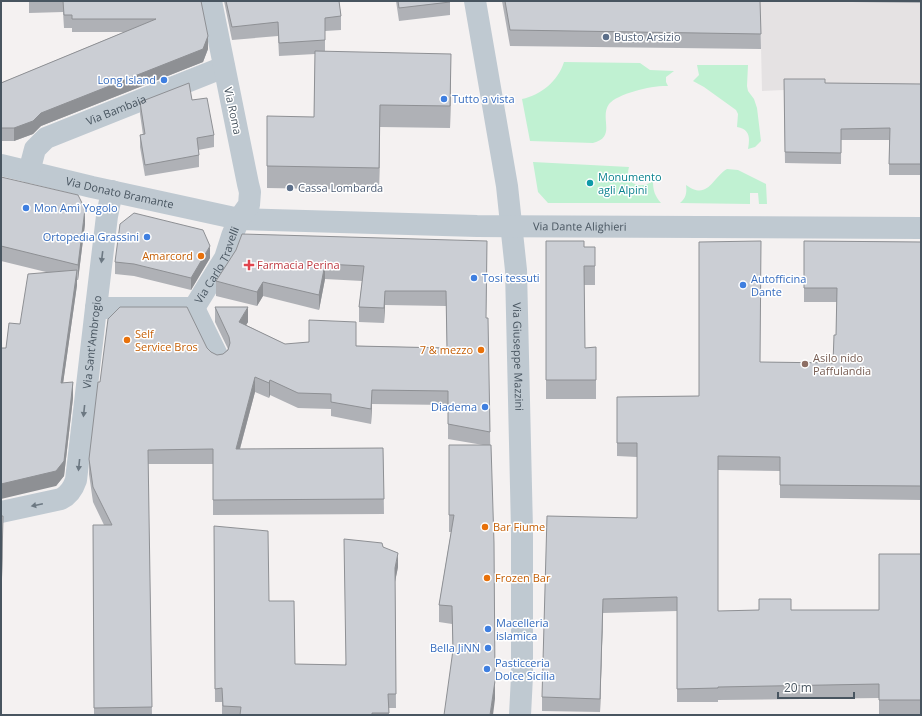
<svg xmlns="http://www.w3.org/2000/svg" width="922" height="716" font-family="'Open Sans',sans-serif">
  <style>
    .education { fill: #e5e2e3 }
    .green { fill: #c0f1d2 }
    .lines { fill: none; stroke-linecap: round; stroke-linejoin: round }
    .minor { stroke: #bfc9d1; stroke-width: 22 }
    .wall { fill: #afb1b6 }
    .shaded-wall { fill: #8e9094 }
    .building { fill: #cbced4; stroke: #8e9094 }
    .oneway { fill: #6c7882 }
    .service-dot { fill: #5c6f8a; stroke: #fff; stroke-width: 1.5 }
    .shop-dot { fill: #3f7fe0; stroke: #fff; stroke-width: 1.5 }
    .culture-dot { fill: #0f9aa8; stroke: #fff; stroke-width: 1.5 }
    .food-dot { fill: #e8710a; stroke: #fff; stroke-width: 1.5 }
    .health-dot { fill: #e0444e; stroke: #fff; stroke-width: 1.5 }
    .education-dot { fill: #8d6e63; stroke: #fff; stroke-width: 1.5 }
    .labels { text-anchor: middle; stroke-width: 3; stroke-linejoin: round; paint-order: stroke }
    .service-label { font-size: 11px; fill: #4e5e75; stroke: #fff; text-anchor: start }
    .shop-label { font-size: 11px; fill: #366cbe; stroke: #fff; text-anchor: start }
    .street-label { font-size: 11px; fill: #485560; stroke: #fff }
    .culture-label { font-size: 11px; fill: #0d838f; stroke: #fff; text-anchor: start }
    .food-label { font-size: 11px; fill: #c56008; stroke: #fff; text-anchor: start }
    .health-label { font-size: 11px; fill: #be3a42; stroke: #fff; text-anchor: start }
    .education-label { font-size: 11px; fill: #785e54; stroke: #fff; text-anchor: start }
  </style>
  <rect width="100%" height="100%" fill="#f4f1f1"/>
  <path class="education" d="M760,1H921V175H889V140H842L841,164L785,163L784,90L762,91Z"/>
  <path class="green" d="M564,62L640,63L650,70L674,71L666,77V82L668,86C654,85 618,93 609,104C599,118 617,137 593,143L530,141L522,99C541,95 558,81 564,62Z
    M697,65H748L747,86L748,91L754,99L757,108L761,141L755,147L748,149C750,138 750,129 737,127L738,114L736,110L704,87L693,81L699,75Z
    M533,162L629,167C624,184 640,190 653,181C653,191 655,196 661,203H548L538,192Z
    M727,169L738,170L766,184L767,204H759L758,193H750V204L680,203C686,198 687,193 686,185C708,201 712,178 727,169Z"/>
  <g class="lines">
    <g class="minor">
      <path id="s1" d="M475,1L507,186L516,270L522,530V676L520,715"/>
      <path id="s2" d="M1,165L92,187L239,219L477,226L921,228"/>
      <path id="s3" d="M29,172L35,149L46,138L224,67"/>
      <path id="s4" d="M96,308H194L225,258L232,236L239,219L249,205L250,192L248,184L211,1"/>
      <path d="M194,308L218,357"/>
      <path id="s5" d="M1,512L61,499C69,495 73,489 76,480L96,308L107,216L112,191"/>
    </g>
  </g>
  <path class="wall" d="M29,1H201L208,49L203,62L41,126L33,134L14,141H1V83L124,32H72V28H64L63,12L29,13Z
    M224,1H339L341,16V30L325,31V51L451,76L450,128L380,127L379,190L267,188V166L314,117L315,54L279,56L278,36L232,40Z
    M396,1H450V15L399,21Z
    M502,1H760L761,49L510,46Z
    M852,1H921V3L852,2Z
    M784,79L825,83L921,84V175H889V140H841V164L785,163Z
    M192,100L214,135V147L198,150L199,155V167L145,176L140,147V135H143L140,114V102Z
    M1,177L85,224L78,280H77V285L63,383L73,398L64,476L56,486L6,348L20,324L46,272L1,261Z
    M487,241L486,318L490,432L495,699L453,652L452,624L439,622V605L451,532H449V445H483L448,439V405L372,404L371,424L331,416V409L298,408L270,395L269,398L255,392L240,449L383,448L384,514L213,515V464H148L152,715H94L93,525H104L93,502L89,474V459L100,382L207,348L211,352L217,355L223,354L228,349L215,322V307L248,322L246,325L285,344L447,348L446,306L385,305L384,323L359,322V307L362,281L325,279L319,310L263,296L257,306L216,296V281L236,250Z
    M546,241L584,247H595V285H584L585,348L596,347V399H546Z
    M804,241L921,242V500L780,498V471L718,470V611L879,610L921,554V714H879V698L718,700V702H677V611L603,613L600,712L542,711V697L637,518V457L617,456V397L699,396L760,362L833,363L836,335L837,302H804Z
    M210,258L191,290L134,276L115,274V262Z
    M214,526L269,601L295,664L345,665L383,547L398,567L395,581L396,708H389V715H222V702H215Z"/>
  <path class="shaded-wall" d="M208,36V49L203,62L41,126L33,134L14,141V128L41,113Z
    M451,54V76L450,128V106Z
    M380,105V127L379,190V168Z
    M85,209V224L78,280V265Z
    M210,246V258L191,290V278Z
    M325,264V279L319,310V295Z
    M77,270V285L61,398V383Z
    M263,282V296L257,306V292Z
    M385,291V305L384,323V308Z
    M248,307V322L239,337V322Z
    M255,377V392L236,463V449Z
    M270,380V395L269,398V383Z
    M73,382V398L64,476L56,486L1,499V484Z
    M372,390V404L371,424V409Z
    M3,516V535L1,619V600Z
    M398,553V567L395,582V568Z
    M603,599V613L600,712V699Z
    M495,681V699L493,715H490Z"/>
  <path class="building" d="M63,1H201L208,36L203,49L41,113L33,121L14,128H1V83L156,19H72V15H64Z
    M226,1H339L341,16L325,18V40L279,43L278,22L232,27Z
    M398,1H450V2L399,8Z
    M505,1H760L761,34L510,30Z
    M315,51L451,54L450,106L380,105L379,168L267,166V116L314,117Z
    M784,79H825V83L921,84V164H889L890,128L841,129V153L785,152Z
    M189,83L192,100L207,98L214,135L197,138L199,155L145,165L140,135L145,134L140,102Z
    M1,177L78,195L85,209L78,265L1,246Z
    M134,213L203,230L210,246L191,278L134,264L115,262L120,224Z
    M242,234L487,241L486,318H488L490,432L448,424V391L372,390L371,409L331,402V394L298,393L270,380L269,383L255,377L236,449L383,448L384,499L213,500V449L148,450L152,707L94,708L93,525H112L93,487L89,459L98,382H100L108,319L120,307H187L207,348L211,352L217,355L223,354L228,350L230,343L229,337L215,307H248L239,322L285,344L309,342V320L356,322V346L447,348L446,291H385L384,308L359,307L364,266L325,264L319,295L263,282L257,292L216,281L236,250Z
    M546,241H584V247H595V266H584L585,348L596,347V380H546Z
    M761,241L760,362L833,363L834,335H836L837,288H804V241L921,242V486L780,485V457L718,456V611L759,610V599H791V610H879V554H921V700H879V684L718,687V688L677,689V597L603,599L600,699L542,697L547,516L637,518V443H617V397L699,396V242Z
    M77,270L61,383L73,382L64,461L56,471L1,484V348H6L9,323L20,324L28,274Z
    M449,445H491L494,543L495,681L490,715H444L453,650L452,606L439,605L454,515H449Z
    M1,516H3L1,600Z
    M214,526L268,531L269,601H294L295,664L346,665L344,539L382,543L383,547L398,553L395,568L396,694H388L389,713H372V715H240L241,707L223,706L222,688L215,689Z"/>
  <defs><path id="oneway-solid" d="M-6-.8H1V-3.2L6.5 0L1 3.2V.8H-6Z"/></defs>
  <g class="oneway">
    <use href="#oneway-solid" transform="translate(102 257) rotate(97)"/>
    <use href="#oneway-solid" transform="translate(84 411) rotate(96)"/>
    <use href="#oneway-solid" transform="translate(79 465) rotate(96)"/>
    <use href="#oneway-solid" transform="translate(37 505) rotate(168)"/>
  </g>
  <g class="service-dot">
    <circle cx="606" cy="37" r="4"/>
    <circle cx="290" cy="188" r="4"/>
  </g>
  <g class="shop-dot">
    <circle cx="164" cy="80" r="4"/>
    <circle cx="444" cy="99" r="4"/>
    <circle cx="26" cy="208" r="4"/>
    <circle cx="147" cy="237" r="4"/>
    <circle cx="474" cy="278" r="4"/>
    <circle cx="743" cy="285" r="4"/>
    <circle cx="485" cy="407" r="4"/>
    <circle cx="488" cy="629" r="4"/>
    <circle cx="488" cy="648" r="4"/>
    <circle cx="487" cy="669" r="4"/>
  </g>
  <circle class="culture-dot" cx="590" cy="183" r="4"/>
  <g class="food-dot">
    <circle cx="201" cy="256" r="4"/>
    <circle cx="127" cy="340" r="4"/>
    <circle cx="481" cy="350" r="4"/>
    <circle cx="485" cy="527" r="4"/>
    <circle cx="487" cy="578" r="4"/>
  </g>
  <path class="health-dot" d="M247 259h4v4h4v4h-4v4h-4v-4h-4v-4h4z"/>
  <circle class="education-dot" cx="805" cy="364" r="4"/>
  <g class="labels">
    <g class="service-label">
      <text x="614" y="41">Busto Arsizio</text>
      <text x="298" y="192">Cassa Lombarda</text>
    </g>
    <g class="shop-label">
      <text x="156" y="84" text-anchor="end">Long Island</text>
      <text x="452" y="103">Tutto a vista</text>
      <text x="34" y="212">Mon Amì Yogolo</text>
      <text x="139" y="241" text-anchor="end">Ortopedia Grassini</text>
      <text x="482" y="282">Tosi tessuti</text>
      <text x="751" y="283">Autofficina<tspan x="751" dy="13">Dante</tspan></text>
      <text x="477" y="411" text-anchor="end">Diadema</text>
      <text x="496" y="627">Macelleria<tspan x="496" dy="13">islamica</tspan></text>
      <text x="480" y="652" text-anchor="end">Bella JiNN</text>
      <text x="495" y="667">Pasticceria<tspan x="495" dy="13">Dolce Sicilia</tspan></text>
    </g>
    <g class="street-label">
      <text dy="4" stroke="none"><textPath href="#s3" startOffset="115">Via Bambaia</textPath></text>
      <text transform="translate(233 111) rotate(78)" y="4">Via Roma</text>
      <text dy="4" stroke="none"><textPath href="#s2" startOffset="122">Via Donato Bramante</textPath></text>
      <text dy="4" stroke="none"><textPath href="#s2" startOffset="585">Via Dante Alighieri</textPath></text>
      <text dy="4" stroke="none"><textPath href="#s4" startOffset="147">Via Carlo Travelli</textPath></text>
      <text dy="4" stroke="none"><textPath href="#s5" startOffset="225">Via Sant'Ambrogio</textPath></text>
      <text dy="4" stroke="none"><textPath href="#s1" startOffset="359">Via Giuseppe Mazzini</textPath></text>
    </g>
    <g class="culture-label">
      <text x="598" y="181">Monumento<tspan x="598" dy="13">agli Alpini</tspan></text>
    </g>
    <g class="food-label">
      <text x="193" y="260" text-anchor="end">Amarcord</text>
      <text x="135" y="338">Self<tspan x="135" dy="13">Service Bros</tspan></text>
      <text x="473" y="354" text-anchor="end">7 &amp; mezzo</text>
      <text x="493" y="531">Bar Fiume</text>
      <text x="495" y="582">Frozen Bar</text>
    </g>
    <g class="health-label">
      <text x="257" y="269">Farmacia Perina</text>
    </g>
    <g class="education-label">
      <text x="813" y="362">Asilo nido<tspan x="813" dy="13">Paffulandia</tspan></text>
    </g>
  </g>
  <rect width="922" height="716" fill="none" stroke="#485560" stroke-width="4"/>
  <path d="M778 692v6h76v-6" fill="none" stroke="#485560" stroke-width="2"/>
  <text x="784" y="692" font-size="12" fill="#485560" stroke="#ffffff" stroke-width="3" paint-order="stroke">20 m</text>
</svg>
